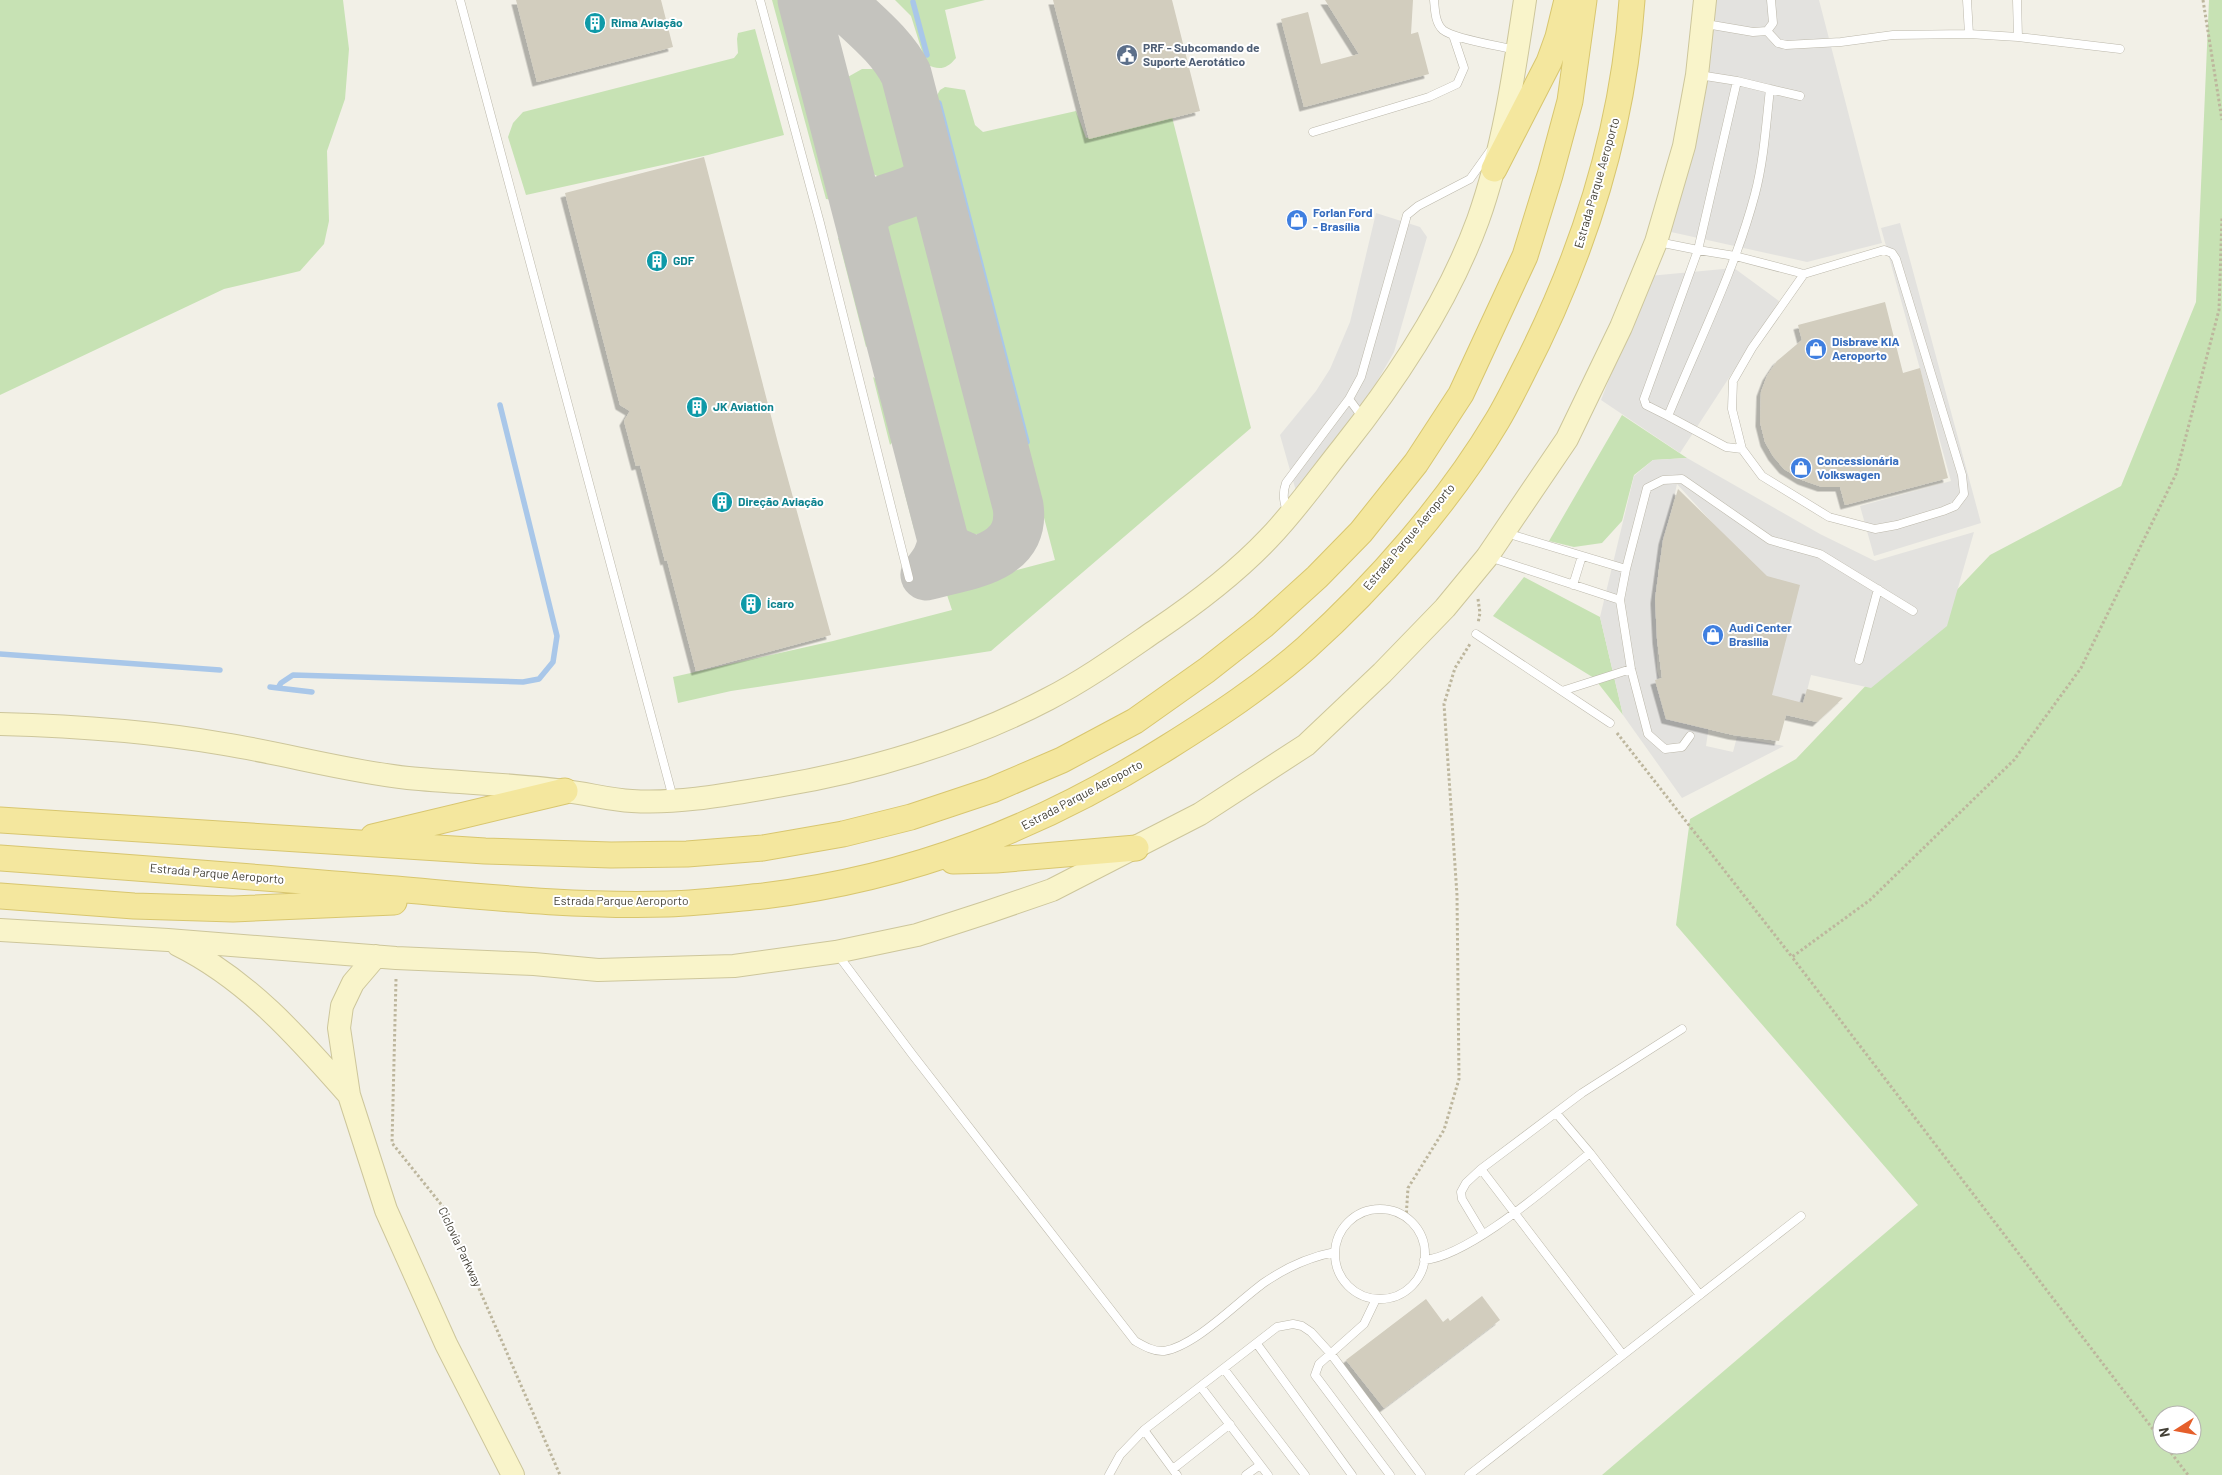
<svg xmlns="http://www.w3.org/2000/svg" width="2222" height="1475" font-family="Barlow,sans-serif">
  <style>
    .green { fill: #c7e2b4; fill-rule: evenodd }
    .parking { fill: #e3e2df }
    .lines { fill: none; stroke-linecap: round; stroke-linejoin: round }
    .stream { stroke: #a9c7e9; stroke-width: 5.5 }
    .taxiway { stroke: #c4c3be; stroke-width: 51 }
    .building { fill: #d2cdbe; filter: url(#shadow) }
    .lane-casing { stroke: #bcb8ab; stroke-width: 9 }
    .secondary-casing { stroke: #cdc69b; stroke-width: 24 }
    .primary-casing { stroke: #d8c66f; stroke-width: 27 }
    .path { stroke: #bdb69d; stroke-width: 3; stroke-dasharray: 2.5 2.5; stroke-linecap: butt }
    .lane { stroke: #fff; stroke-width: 8 }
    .secondary { stroke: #f9f4ca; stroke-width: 22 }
    .primary { stroke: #f4e79e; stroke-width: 25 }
    .labels { text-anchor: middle; stroke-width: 4; stroke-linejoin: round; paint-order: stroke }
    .culture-label { font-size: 12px; font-weight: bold; fill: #0d838f; stroke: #fff; text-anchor: start }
    .service-label { font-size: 12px; font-weight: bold; fill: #4e5e75; stroke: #fff; text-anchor: start }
    .street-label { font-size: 12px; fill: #444137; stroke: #fff }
    .shop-label { font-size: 12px; font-weight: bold; fill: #366cbe; stroke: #fff; text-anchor: start }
  </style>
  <defs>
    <filter id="shadow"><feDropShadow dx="-4.5" dy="4.5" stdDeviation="0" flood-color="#0004"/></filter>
  </defs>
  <rect width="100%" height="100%" fill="#f2f0e7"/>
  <path class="green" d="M0,0H343L349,49L345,99L327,151L329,221L324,244L300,271L224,289L0,395Z
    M772,0H781L792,12L837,177L840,194L834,200L826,199Z
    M895,0H985L945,10L956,58C947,69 939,71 926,64L911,16Z
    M2209,0H2222V1475H1602L1918,1205L1676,925L1690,819L1796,759L1990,555L2121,486L2196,302ZM2162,1415H2192V1445H2162Z
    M755,29L784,135L708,155L526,195L508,137L513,123L523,112L734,58L738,53L737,39L738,33Z
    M862,69C872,69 884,68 891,77C900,87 913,146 911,160C903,192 877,180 861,164L844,99L846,78Z
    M945,87L965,90L975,125L983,132L1076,111L1086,138L1172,117L1251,428L991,651L731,691L678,703L673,677L833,641L952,610L945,589L1055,560L935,99L940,90Z
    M901,210C925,208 934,227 943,247L1004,510C997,531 992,532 971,535L960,528L954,515L883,240C886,227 888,217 901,210Z
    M846,236C850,237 850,237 853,240C861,249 876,318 875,331C875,338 872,343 866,347L838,238Z
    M873,377C897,394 913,419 890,445Z
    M1622,415L1687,458L1653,460L1634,475L1622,521L1602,543L1574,547L1549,541Z
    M900,475C906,477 912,479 917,485C923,495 927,518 919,527L914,529Z
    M1524,577L1600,617L1623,715L1594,678L1493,616Z"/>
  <path class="parking" d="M1714,0H1819L1882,243L1807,262L1671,232Z
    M1376,213L1420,227L1427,237L1394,352L1364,404L1296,491L1280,435L1316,391L1330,369L1350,322Z
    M1900,223L1981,523L1874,556L1860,506L1951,481L1881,228Z
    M1734,268L1779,301L1680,453L1601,400L1649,276Z
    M1687,458L1820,534L1875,561L1974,532L1947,626L1871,688L1811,675L1803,707L1768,700L1759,574L1677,484L1658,570L1657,671L1673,715L1709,725L1706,746L1733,752L1737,737L1784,746L1682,798L1623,715L1600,617L1634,476L1653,460Z"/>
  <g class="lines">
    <path class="stream" d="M913,2L927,55
      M939,103L1027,442
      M0,654L220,670
      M270,687L278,688
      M312,692L278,688L281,683L293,675L523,682L539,679L553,662L557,636L500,405"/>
    <path class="taxiway" d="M803,0L943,540L950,551L969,559
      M839,0C862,23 891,44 906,74L1018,506C1026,560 965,564 926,575C936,563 941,555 943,540
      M863,225C866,188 923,205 931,170"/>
  </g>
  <path class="building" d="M516,0H661L673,47L537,82Z
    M1053,0H1172L1200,111L1089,139Z
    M1325,0H1413L1411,34L1418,32L1429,74L1304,107L1281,19L1308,12L1321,64L1359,54Z
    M704,157L778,443L831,635L696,671L667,560L665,561L640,465L636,466L624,421L630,411L620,405L565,193Z
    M1885,302L1903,373L1920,368L1948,478L1845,505L1840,487H1822L1802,480L1784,469L1773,456L1765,442L1760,422L1761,392L1767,376L1777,361L1802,340L1798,325Z
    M1678,489L1767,576L1800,585L1772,695L1803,703L1807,689L1843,698L1817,722L1786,715L1779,741L1733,735L1666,719L1655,680L1662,678L1657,639L1655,599L1663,540Z
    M1482,1296L1500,1320L1384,1408L1346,1360L1426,1299L1443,1322L1448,1318L1450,1321Z"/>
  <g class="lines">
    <g class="lane-casing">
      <path id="lane" d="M460,0L673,798
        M760,0L820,223L909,578
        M1434,0C1435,10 1435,23 1443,30C1454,39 1500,46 1516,50
        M1967,0L1969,34
        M2017,0L2018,37
        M1706,24L1753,32L1767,31L1773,23L1771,0
        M1767,31L1778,43L1786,45L1841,42L1893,35L1969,34L2018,37L2120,49
        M1699,75L1737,81
        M1313,132L1429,97L1457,84L1464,68L1453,35
        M1658,242L1698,250L1737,81L1770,89
        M1668,416L1646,405L1644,399L1698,250L1735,256L1804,274L1884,250L1892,253L1896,259L1962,475L1964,494L1955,506L1943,511L1897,525L1875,529L1829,517L1762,476L1742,449L1732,409L1733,381L1752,348L1804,274
        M1363,418L1349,399L1361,377L1407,215L1418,206L1470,179L1490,151
        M1742,449L1726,447L1668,416C1698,343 1735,270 1755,194C1764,160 1766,124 1770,89L1800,96
        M1287,512C1284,502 1282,494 1286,483L1349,399
        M1506,533L1626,569
        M1489,557L1620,600
        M1573,585L1582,556
        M1476,634L1610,723
        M1859,660L1878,589
        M1562,691L1631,669
        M1690,736L1682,747L1665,749L1648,734L1631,669L1620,600L1626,569L1647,488L1663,480L1682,479L1770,540L1820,554L1913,611
        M838,955L912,1054L1135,1341C1144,1346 1154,1352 1164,1351C1196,1346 1238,1301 1265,1282C1287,1267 1309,1257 1335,1252
        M1557,1114L1590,1153L1700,1295
        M1481,1169L1623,1355
        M1335 1254a45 45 0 1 1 90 0a45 45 0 1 1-90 0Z
        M1483,1234L1462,1199L1461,1192L1466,1183L1481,1169L1582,1093L1682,1029
        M1424,1260C1470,1256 1552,1183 1590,1153
        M1376,1299L1364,1324L1319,1364L1315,1375L1390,1475
        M1257,1344L1352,1475
        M1224,1369L1305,1475
        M1201,1387L1268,1475
        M1144,1430L1177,1475
        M1173,1469L1230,1424
        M1109,1475L1120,1455L1144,1430L1277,1327L1293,1324L1302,1326L1311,1332L1331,1354L1421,1475
        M1246,1475L1260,1465
        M1469,1475L1801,1216"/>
    </g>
    <g class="secondary-casing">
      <path id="secondary" d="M0,724C75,726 150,731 224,744C286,754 346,771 408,778C460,783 512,784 564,791C586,793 609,800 632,801C680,804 730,794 778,786C868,771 966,742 1048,699C1085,680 1120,655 1155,631C1195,604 1236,573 1269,538C1296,510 1319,477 1343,447C1397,379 1448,302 1478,220C1503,150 1514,74 1525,0
        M0,930L168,940L396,958L534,964L598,970L734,966L836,952L917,935L988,912L1052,890L1200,814L1306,745L1382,673L1445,608L1487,557L1567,439L1621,327L1656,242L1684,146L1697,75L1705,0
        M178,945C247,979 299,1038 349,1095
        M376,956L353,983L342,1006L339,1028L349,1095L386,1210L446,1344L513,1475"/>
    </g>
    <g class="primary-casing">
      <path id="primary" d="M1494,169L1549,62L1558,37L1567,0
        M0,820L485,851L611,855L687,854L763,848L843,834L911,817L992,790L1062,760L1135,721L1207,670L1263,626L1317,577L1361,532L1416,463L1461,394L1525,256L1550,175L1570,101L1584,0
        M373,837L565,791
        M0,858C124,867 247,876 371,887C469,895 569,907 668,904C699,903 732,899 763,896C912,878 1042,827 1168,747C1216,717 1263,686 1306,648C1377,584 1448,503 1497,421C1506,406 1514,390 1522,374C1582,258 1623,131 1632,0
        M953,861L996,860L1136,848
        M0,896L134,906L233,909L394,902"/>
    </g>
    <path class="path" d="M2203,0L2222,120
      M1478,599L1480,613L1478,623
      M1617,733L1792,957
      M396,979L392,1143L444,1208L560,1475
      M1406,1218L1408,1188L1444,1130L1459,1079L1457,895L1444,704L1455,668L1470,644
      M2162,1441L1792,957L1870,900L2014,760L2081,668L2176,474L2219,310L2222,217
      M2165,1445L2188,1475"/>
    <use href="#lane" class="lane"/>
    <use href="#secondary" class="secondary"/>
    <use href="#primary" class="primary"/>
  </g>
  <defs>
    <g id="building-disc" transform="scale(1.125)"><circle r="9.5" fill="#0f9aa8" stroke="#fff"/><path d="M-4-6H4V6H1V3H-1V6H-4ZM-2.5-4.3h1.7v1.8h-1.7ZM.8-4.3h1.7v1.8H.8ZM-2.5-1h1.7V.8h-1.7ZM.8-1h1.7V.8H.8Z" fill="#fff"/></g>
    <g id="civic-disc" transform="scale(1.125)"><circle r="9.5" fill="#5c6f8a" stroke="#fff"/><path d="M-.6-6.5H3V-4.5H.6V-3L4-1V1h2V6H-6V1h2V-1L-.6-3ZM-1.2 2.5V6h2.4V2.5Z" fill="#fff"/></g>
    <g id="shop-disc" transform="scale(1.125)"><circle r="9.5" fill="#3f7fe0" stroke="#fff"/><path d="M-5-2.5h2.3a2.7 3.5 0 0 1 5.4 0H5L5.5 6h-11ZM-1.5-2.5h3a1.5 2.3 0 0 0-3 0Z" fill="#fff"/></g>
  </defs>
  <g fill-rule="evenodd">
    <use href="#building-disc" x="595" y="23"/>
    <use href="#civic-disc" x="1127" y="55"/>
    <use href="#shop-disc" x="1297" y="220"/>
    <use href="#building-disc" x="657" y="261"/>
    <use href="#shop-disc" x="1816" y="349"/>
    <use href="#building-disc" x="697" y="407"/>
    <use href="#shop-disc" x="1801" y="468"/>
    <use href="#building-disc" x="722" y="502"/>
    <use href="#building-disc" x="751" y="604"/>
    <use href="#shop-disc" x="1713" y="635"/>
  </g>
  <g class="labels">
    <g class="culture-label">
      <text x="611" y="27">Rima Aviação</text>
      <text x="673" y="265">GDF</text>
      <text x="713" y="411">JK Aviation</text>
      <text x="738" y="506">Direção Aviação</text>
      <text x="767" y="608">Ícaro</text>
    </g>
    <g class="service-label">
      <text x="1143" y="52">PRF - Subcomando de<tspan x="1143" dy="14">Suporte Aerotático</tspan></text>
    </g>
    <g class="street-label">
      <text transform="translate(1597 183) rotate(-74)" y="4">Estrada Parque Aeroporto</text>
      <text transform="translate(1409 537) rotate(-50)" y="4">Estrada Parque Aeroporto</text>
      <text transform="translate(1082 795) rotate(-28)" y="4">Estrada Parque Aeroporto</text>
      <text transform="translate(217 874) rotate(5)" y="4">Estrada Parque Aeroporto</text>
      <text x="621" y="905">Estrada Parque Aeroporto</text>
      <text transform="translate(460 1247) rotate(65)" y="4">Ciclovia Parkway</text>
    </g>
    <g class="shop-label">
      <text x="1313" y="217">Forlan Ford<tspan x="1313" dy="14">- Brasília</tspan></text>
      <text x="1832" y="346">Disbrave KIA<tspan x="1832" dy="14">Aeroporto</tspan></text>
      <text x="1817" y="465">Concessionária<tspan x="1817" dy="14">Volkswagen</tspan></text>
      <text x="1729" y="632">Audi Center<tspan x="1729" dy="14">Brasilia</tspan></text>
    </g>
  </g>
  <g transform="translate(2177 1430) rotate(259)"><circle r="24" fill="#ffffff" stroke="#b4b3af"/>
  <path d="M0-4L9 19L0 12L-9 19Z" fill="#e55f2b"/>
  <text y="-8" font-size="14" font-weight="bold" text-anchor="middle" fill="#444137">N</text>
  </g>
</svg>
